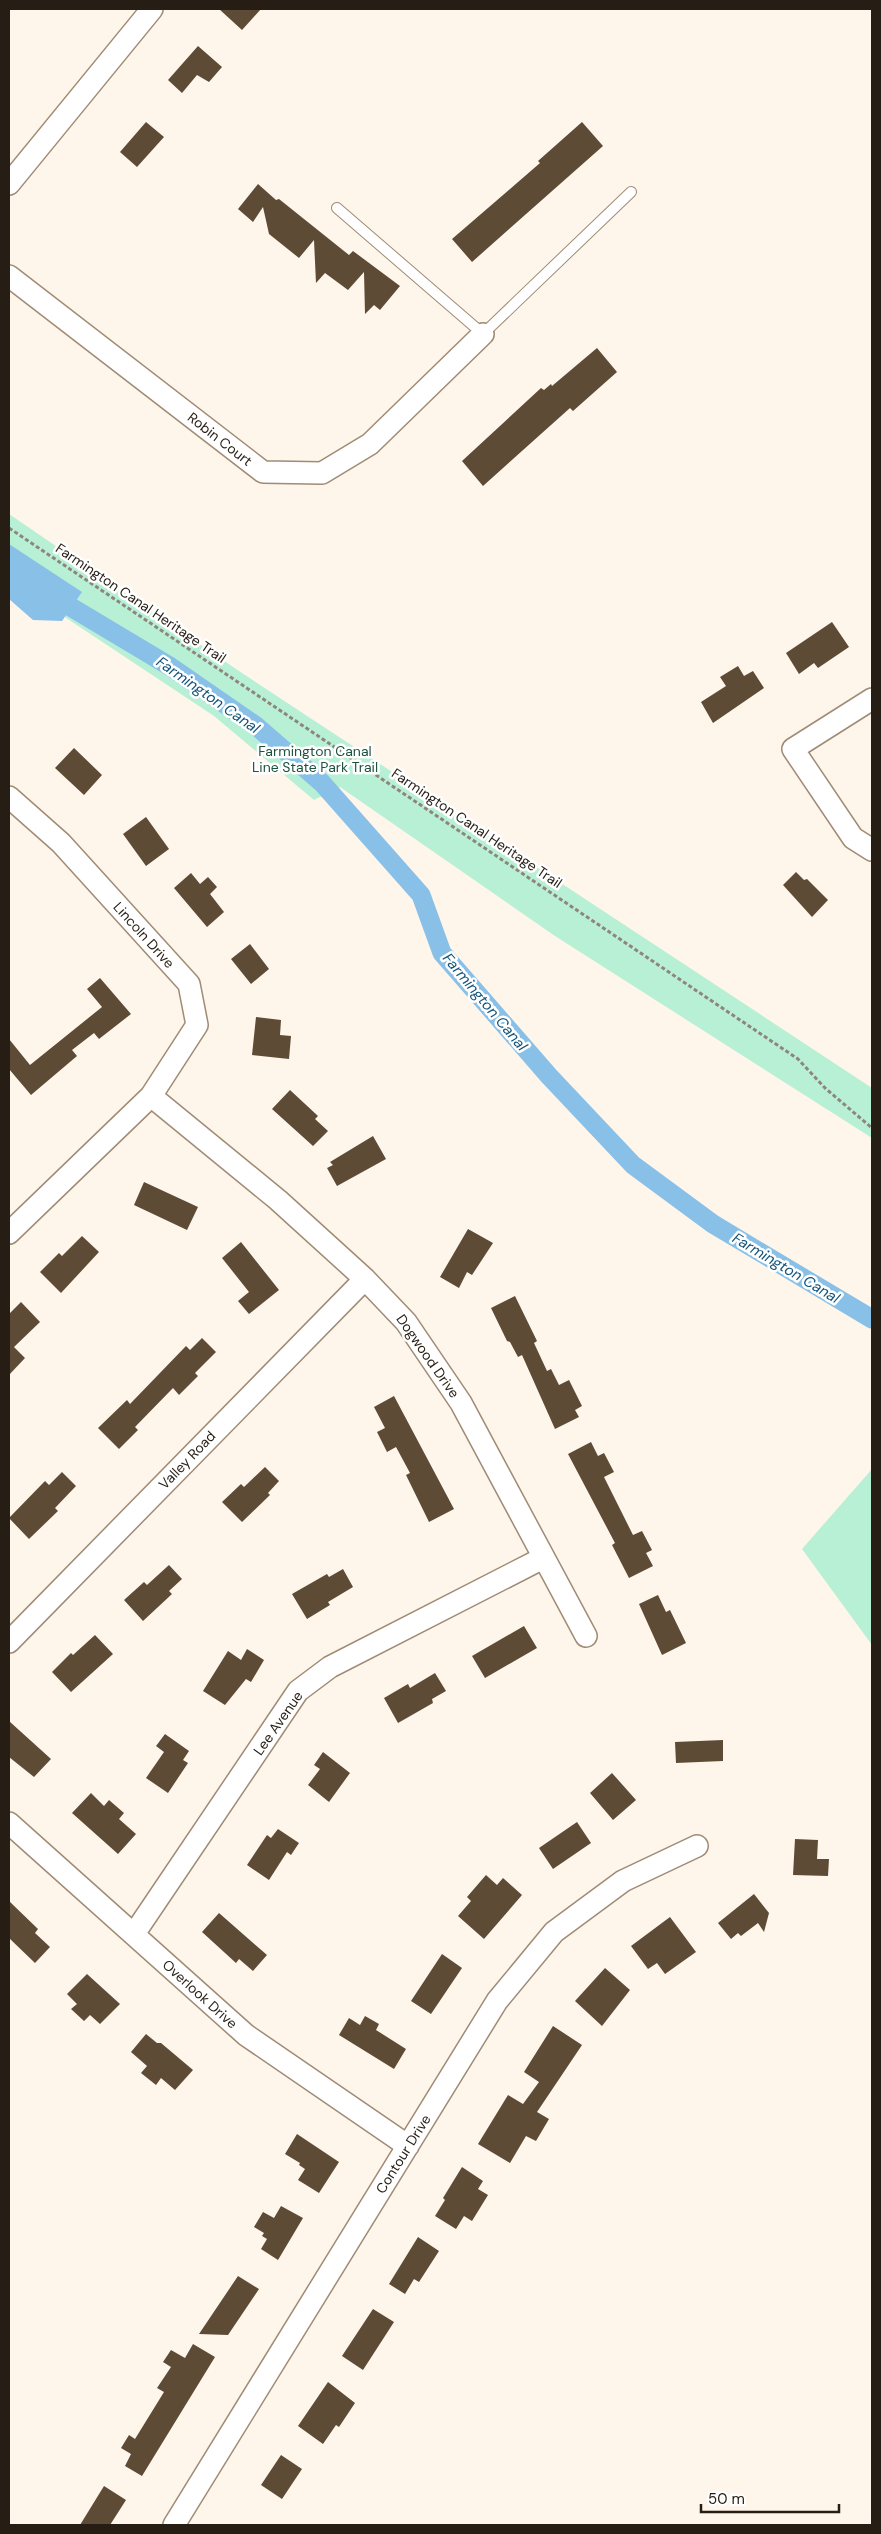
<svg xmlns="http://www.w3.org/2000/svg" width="881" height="2534" font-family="'DM Sans',sans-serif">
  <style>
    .green { fill: #b8f0d6 }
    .water { fill: #89c0e8 }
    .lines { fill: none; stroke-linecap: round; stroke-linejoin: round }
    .canal { stroke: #89c0e8; stroke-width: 19 }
    .building { fill: #5d4b36 }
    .service-casing { stroke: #a08b75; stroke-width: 12 }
    .minor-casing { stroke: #a08b75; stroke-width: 24 }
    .path { stroke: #8e867c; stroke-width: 3; stroke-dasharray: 4 2.5; stroke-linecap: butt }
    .service { stroke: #fff; stroke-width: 10 }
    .minor { stroke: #fff; stroke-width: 21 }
    .labels { text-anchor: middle; stroke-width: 5; stroke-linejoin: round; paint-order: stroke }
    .street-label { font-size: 14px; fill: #261e15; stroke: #fff }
    .park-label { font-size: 14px; fill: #1d523e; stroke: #fff }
    .water-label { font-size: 15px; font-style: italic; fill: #14547a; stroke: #fff }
  </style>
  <rect width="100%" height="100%" fill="#fef5eb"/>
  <path class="green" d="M9,514L242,673L872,1088V1138L555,936L340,787L314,800L214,716L9,580Z
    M872,1469V1645L802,1549Z"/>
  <path class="water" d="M9,544L82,592L62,621L33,620L9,599Z"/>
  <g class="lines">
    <path class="canal" d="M9,570L171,667L255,725L322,783L421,895L442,953L549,1076L633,1165L713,1224L872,1319"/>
  </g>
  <path class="building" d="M219,9H261L242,30Z
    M198,46L222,67L209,82L197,75L182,93L168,80Z
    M146,122L164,137L137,167L120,152Z
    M582,122L603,146L472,262L452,239L540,163L538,161Z
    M258,184L276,200L279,199L349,255L353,251L400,286L380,310L374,305L365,314L364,272L348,290L325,273L316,283L314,240L299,258L269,234L263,207L253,222L238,209Z
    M597,348L617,372L573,411L570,408L483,486L462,461L541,388L544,390L551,384L552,386Z
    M832,622L849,647L818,668L814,663L799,674L786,653Z
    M738,666L744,676L753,671L764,688L713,723L701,702L726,686L720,677Z
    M74,748L102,775L84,795L55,768Z
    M146,817L169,849L146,866L123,834Z
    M796,872L804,880L807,879L828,900L812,917L783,885Z
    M191,873L200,884L208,877L217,887L210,894L224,912L207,927L174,888Z
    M250,944L269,969L251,984L231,959Z
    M100,978L131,1014L99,1039L94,1033L72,1050L77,1056L31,1095L9,1069V1039L30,1065L102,1007L87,989Z
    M256,1017L281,1020L280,1035L291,1036L289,1059L252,1055Z
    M290,1090L318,1116L315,1119L328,1131L313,1146L272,1109Z
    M373,1136L386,1159L337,1186L327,1168L333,1165L330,1162Z
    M144,1182L198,1207L187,1230L134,1205Z
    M468,1229L493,1243L472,1275L467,1272L459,1288L440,1277Z
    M82,1236L99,1252L61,1293L40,1272L59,1253L62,1256Z
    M241,1242L279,1290L249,1314L238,1301L249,1292L222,1258Z
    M515,1296L537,1341L534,1343L547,1371L551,1369L559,1385L569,1380L582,1406L575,1410L579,1417L555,1429L522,1355L518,1357L510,1342L507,1341L491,1308Z
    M21,1302L40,1322L14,1347L25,1358L9,1375V1314Z
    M202,1338L216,1352L195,1373L198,1376L179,1395L173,1388L135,1427L138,1430L119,1449L98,1428L127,1400L130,1404L186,1346L190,1350Z
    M394,1396L454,1509L429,1522L406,1475L410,1473L396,1447L387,1452L377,1432L385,1428L374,1407Z
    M591,1442L598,1456L604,1453L614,1472L604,1477L633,1535L642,1531L652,1550L646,1553L653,1566L629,1578L612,1545L615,1543L568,1454Z
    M265,1467L279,1481L268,1493L270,1495L242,1522L222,1502L241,1484L244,1487Z
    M62,1472L76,1486L55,1508L58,1511L29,1539L9,1518L45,1481L49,1485Z
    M169,1565L182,1579L169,1591L172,1594L143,1621L124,1600L144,1582L147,1585Z
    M343,1569L353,1587L328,1602L330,1605L307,1619L292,1594L327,1574L329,1577Z
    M658,1595L666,1612L670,1610L686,1643L662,1655L639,1604Z
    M524,1626L537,1648L485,1678L472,1656Z
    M95,1635L113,1654L71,1692L52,1672L71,1653L73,1655Z
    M247,1649L264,1660L251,1682L246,1679L225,1705L203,1691L228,1651L241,1660Z
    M435,1673L446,1691L432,1699L433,1703L398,1723L384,1698L408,1684L410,1688Z
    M9,1721L51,1759L34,1777L9,1757Z
    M165,1734L189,1751L183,1760L188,1763L168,1793L146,1778L164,1752L156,1746Z
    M723,1740V1761L676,1763L675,1742Z
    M323,1752L350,1773L329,1802L308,1785L320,1769L314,1765Z
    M612,1773L636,1800L613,1820L590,1793Z
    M91,1793L104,1806L109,1800L124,1813L119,1819L136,1834L118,1854L72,1813Z
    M577,1822L591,1843L553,1869L539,1848Z
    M278,1829L299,1843L291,1855L287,1852L269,1880L247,1865L267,1835L271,1838Z
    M795,1839L818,1840L817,1859H829L828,1876L793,1875Z
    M486,1875L497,1885L503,1878L522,1895L484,1939L458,1916L471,1901L467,1897Z
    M754,1894L769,1913L764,1932L758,1923L741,1936L738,1933L731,1939L718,1923Z
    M9,1901L38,1929L35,1933L50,1947L35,1963L9,1938Z
    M219,1913L267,1955L253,1971L239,1959L236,1963L202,1932Z
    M670,1917L696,1952L665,1974L657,1963L648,1969L631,1946Z
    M442,1954L462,1968L431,2014L411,2001Z
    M605,1968L630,1990L602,2026L575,2001Z
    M87,1974L120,2004L100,2024L90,2015L84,2021L71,2009L77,2004L67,1994Z
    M365,2016L379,2024L376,2030L406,2049L394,2069L339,2035L349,2018L360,2025Z
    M553,2026L582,2045L537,2112L549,2119L536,2141L526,2136L510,2163L478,2144L508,2095L523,2104L539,2082L524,2072Z
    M146,2034L157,2043H161L193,2070L175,2090L161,2078L156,2085L141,2073L147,2066L131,2052Z
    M297,2134L339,2162L319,2193L298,2180L305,2169L299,2165L300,2163L285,2154Z
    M462,2167L483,2181L478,2189L488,2195L472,2221L464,2216L456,2229L435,2216L445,2200L443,2198Z
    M281,2206L303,2218L278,2260L261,2249L267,2239L262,2236L264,2233L254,2227L263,2212L274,2218Z
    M418,2237L439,2251L419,2282L414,2279L405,2294L389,2284Z
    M238,2276L259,2289L228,2335L199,2334Z
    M373,2309L394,2322L363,2370L342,2356Z
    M193,2344L215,2357L142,2476L125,2466L131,2454L121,2448L129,2435L135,2439L164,2392L157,2388L171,2367L163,2362L171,2350L185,2358Z
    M328,2382L355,2403L339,2427L336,2425L323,2444L298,2426Z
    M281,2455L302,2469L282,2499L261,2485Z
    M104,2486L126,2500L110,2525H80Z"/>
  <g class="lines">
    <g class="service-casing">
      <path id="service" d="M337,208L483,334L631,192"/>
    </g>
    <g class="minor-casing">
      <path id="minor" d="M9,184L152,9
        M9,276L263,472L322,473L370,444L483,334
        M872,699L793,749L853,838L872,850
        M9,797L61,843L189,984L197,1025L151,1096L9,1233
        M151,1096L278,1200L365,1279L406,1322L461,1403L586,1636
        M9,1642L365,1279
        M9,1823L246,2035L408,2146
        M134,1934L298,1691L330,1667L543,1558
        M174,2525L497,2001L554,1932L623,1881L697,1846"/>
    </g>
    <path class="path" d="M9,528L798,1059L825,1088L872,1128"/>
    <use href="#service" class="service"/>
    <use href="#minor" class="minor"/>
  </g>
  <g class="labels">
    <g class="street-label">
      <text transform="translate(220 439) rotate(38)" y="5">Robin Court</text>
      <text transform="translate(141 603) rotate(34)" y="5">Farmington Canal Heritage Trail</text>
      <text transform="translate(477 828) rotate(34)" y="5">Farmington Canal Heritage Trail</text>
      <text transform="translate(144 935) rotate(48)" y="5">Lincoln Drive</text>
      <text transform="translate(428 1356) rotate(55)" y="5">Dogwood Drive</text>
      <text transform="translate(187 1460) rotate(-46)" y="5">Valley Road</text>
      <text transform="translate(278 1723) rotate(-55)" y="5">Lee Avenue</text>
      <text transform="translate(200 1994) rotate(42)" y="5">Overlook Drive</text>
      <text transform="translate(403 2154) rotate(-58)" y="5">Contour Drive</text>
    </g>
    <g class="park-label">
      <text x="315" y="756">Farmington Canal<tspan x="315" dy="16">Line State Park Trail</tspan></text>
    </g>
    <g class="water-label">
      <text transform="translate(208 695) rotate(35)" y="5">Farmington Canal</text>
      <text transform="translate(485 1002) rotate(50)" y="5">Farmington Canal</text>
      <text transform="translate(786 1268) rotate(31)" y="5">Farmington Canal</text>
    </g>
  </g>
  <rect width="881" height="2534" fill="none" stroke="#261e15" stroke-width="20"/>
  <path d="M701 2504v8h138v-8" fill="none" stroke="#261e15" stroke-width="2.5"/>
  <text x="708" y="2504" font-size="15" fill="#261e15" stroke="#ffffff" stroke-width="4" paint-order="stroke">50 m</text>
</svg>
